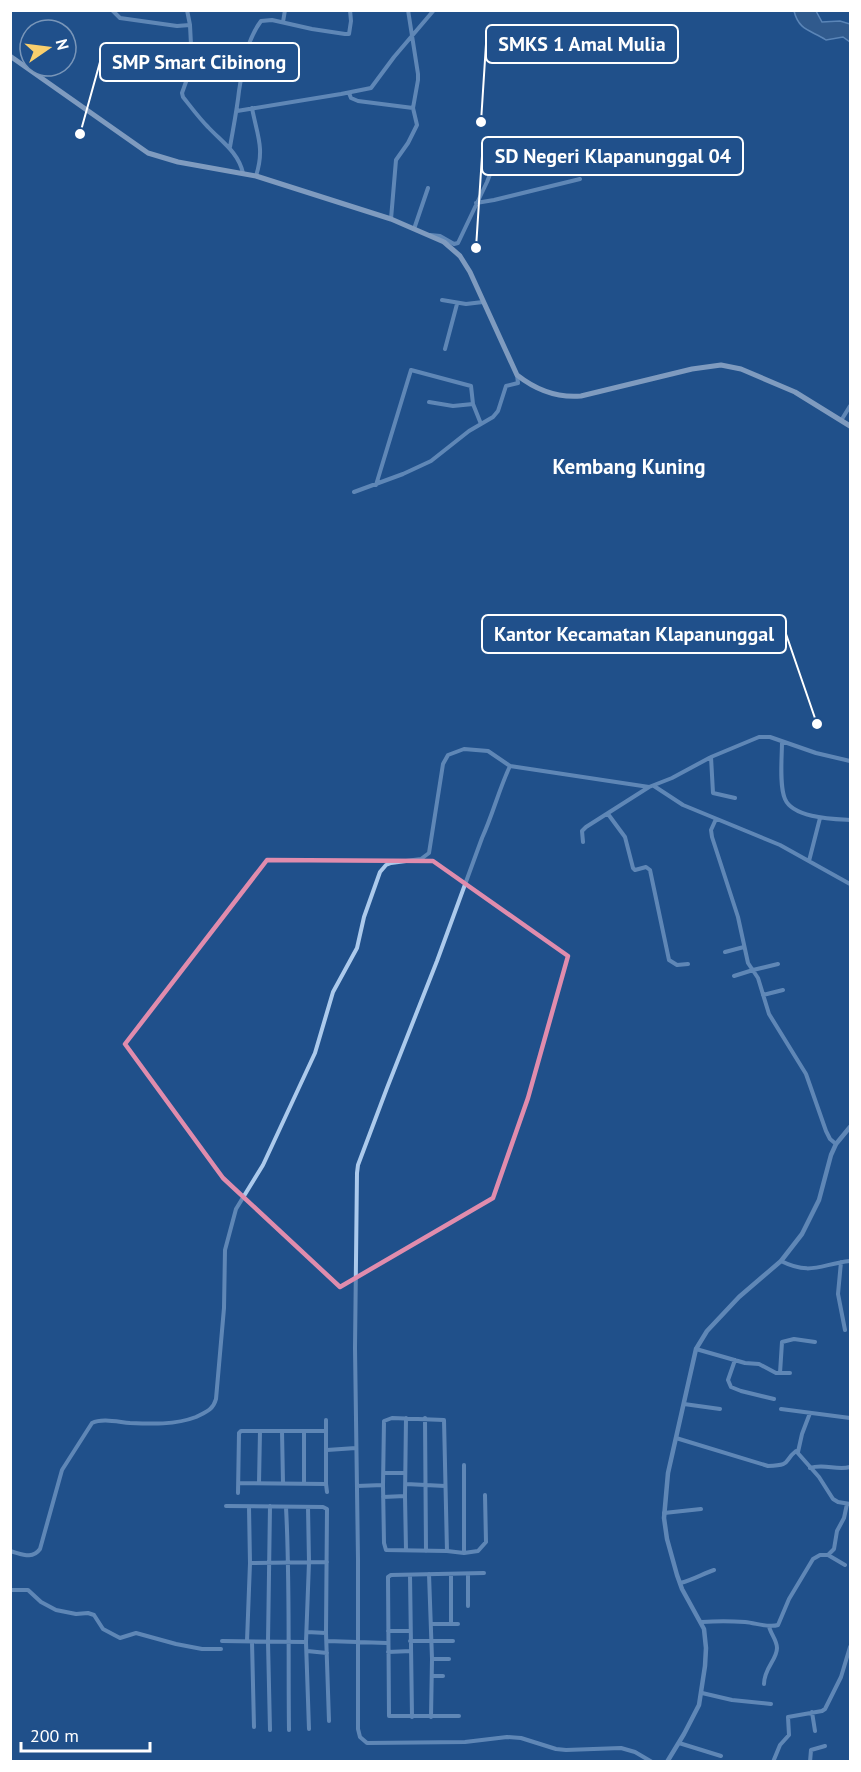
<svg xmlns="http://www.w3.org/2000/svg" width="861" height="1772" font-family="'PT Sans',sans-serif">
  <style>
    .water { fill: #436690; stroke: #a0c5ed; stroke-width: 1.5 }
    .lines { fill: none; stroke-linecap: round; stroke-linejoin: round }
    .minor { stroke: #accaec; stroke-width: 4 }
    .tertiary { stroke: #accaec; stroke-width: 4.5 }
    .primary { stroke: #f2f7fe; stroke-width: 5 }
    .marked { fill: none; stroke: #e08cad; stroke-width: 4.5; stroke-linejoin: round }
    .labels { text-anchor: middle; stroke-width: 4.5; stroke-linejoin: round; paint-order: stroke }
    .quarter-label { font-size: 21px; font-weight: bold; fill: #fff; stroke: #20508b }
    .leader { fill: none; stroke: #fff; stroke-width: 2 }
    .callout-dot { fill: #fff; stroke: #20508b; stroke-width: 2 }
    .callout { fill: #20508b; stroke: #fff; stroke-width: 2 }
    .callout-label { font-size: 20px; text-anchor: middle; font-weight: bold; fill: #fff }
  </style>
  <rect width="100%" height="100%" fill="#20508b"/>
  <path class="water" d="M794,11H816L822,22L840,21L850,24V42L843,37L826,40C811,30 799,31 794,11Z"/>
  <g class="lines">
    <path class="minor" d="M112,10L120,18L177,26L190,25L192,65L182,93L183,97C191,107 199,118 208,127C222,142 238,152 243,173
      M187,10L190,25
      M283,22L285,10
      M349,93L351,98L358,101L413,108
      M252,108C257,135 265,148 256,176
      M237,111L341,94L371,88L394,57L434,10
      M230,147C233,129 237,110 239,91C243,67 246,41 261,21L272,20L312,29L345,34H349L351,21L350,10
      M476,203L494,200L580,179
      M391,219L396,160L408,143L417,125L413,108L418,80V74L408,10
      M414,229L428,188
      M430,235L440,236L454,244L458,243L487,182L499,151
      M442,300L466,304L483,302
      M445,349L457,304
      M429,402L453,406L473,404
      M842,419L850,406
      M376,485L411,370L471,386L473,404L481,424
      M354,492L403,474L431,461L469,431L493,417L498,411L506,386L518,383L517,375
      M782,742C782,757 779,785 785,799C793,818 833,819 850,820
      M711,757L713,793L735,798
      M510,766C499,789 493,814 482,838L437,961L387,1088L358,1165L357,1173L355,1348L358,1559V1729L360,1737L367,1743L465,1742L507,1737L521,1738L556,1749L566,1750L621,1748L635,1752L652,1762
      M654,786L683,805L780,845L850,884
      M608,814L625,837L633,868L635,870L646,867L650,870L669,960L677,965L688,964
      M716,819L711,830L712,837L738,917L748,963L758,978L769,1014L806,1074L826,1131L830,1139L836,1144
      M583,842L582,831L586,827L649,787
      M809,861L820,818
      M725,952L744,947
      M753,970L778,964
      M734,976L753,970
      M763,995L783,990
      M781,1261C811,1276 821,1264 850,1261
      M841,1262L838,1294L845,1330
      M696,1349L745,1363L759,1364L776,1373H790
      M735,1360L728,1380L731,1387L741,1391L774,1399
      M780,1373L782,1342L794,1339L815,1342
      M684,1404L720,1409
      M781,1409L850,1418
      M425,1418L426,1551
      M326,1420V1484L327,1492
      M282,1431L283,1483
      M676,1438L768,1466C793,1465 782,1462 796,1451L819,1477L833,1499L838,1502L850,1504
      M327,1450L356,1448
      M798,1452L802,1434L810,1413
      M810,1468C824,1463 837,1471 850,1467
      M383,1473H405
      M238,1483L326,1484
      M259,1483L260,1431
      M304,1483V1431
      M406,1484L445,1486
      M357,1486L383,1485
      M238,1493L239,1433L241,1431H326
      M383,1497L405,1496
      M226,1506L323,1507L327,1509L326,1633L329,1721
      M270,1506L268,1642L270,1730
      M286,1507C290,1581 288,1655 289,1730
      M308,1507L309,1562L306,1642L309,1729
      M664,1513L701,1509
      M406,1550L405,1496L406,1418
      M10,1551C22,1554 32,1560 40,1549L62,1470L92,1423C102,1418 118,1422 130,1423C151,1424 175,1425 196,1417C206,1412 213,1410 216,1399L224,1308L225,1250L236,1209L263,1165L315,1053L333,992L357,948L364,917L380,872L386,865L391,863L421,859L429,853L443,764L448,755L464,749L488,751L510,766L649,787L672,778L711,757L759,737H770L816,753L850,761
      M447,1551L444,1420L392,1418L384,1421L383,1485L384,1543L386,1550L447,1551L464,1553L478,1551L486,1542L485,1495
      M464,1553V1465
      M828,1555L845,1565
      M250,1563L327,1562
      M429,1574L432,1659L431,1717
      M451,1574V1624
      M468,1574V1606
      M410,1575L412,1717
      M680,1583C693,1580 702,1574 714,1570
      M10,1590H28L41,1602L56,1610L76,1614L88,1613L94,1615L103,1629L120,1638L136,1633L176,1644L202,1649H221
      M702,1622C716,1621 731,1621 745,1622C756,1623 768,1628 778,1625L789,1599L813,1559L820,1555H828L834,1549L837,1531L844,1518L847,1504
      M431,1624H458
      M388,1631H410
      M307,1632L326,1633
      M222,1641L306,1642
      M247,1641L250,1563L249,1507
      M327,1641L387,1643
      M410,1641H453
      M252,1642L254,1727
      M307,1651L327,1653
      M388,1652L411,1651
      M432,1659H449
      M432,1676H443
      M764,1684C764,1668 777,1660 777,1648C777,1640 770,1633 769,1626
      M702,1693L732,1700L771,1704
      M812,1712L815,1731
      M459,1716H389L388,1577L391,1575L484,1573
      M679,1743L721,1756
      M773,1762L780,1745L789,1735L788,1717L822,1711L825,1709L841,1677L850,1647
      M810,1762L811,1750L825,1746"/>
    <path class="tertiary" d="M667,1762L684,1734L699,1705L705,1666L706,1648L704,1629L682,1589L677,1575L667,1539L664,1518L668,1473L696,1349L707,1331L739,1297L781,1261L802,1234L819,1200L831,1155L836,1144L850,1127"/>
    <path class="primary" d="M10,56L148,153L178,162L256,176L391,219L444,242L460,256L470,272L517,375C536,390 557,398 581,396L692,369L721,365L741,369L795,392L850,426"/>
  </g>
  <path d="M0 0H861V1772H0ZM267,860L433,861L568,956L528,1098L493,1198L340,1287L223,1178L125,1044Z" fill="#20508b" fill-opacity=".55" fill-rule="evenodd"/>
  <path class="marked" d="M267,860L433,861L568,956L528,1098L493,1198L340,1287L223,1178L125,1044Z"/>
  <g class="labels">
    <g class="quarter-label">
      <text x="629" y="474">Kembang Kuning</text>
    </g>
  </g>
  <path class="leader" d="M481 122L486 44M80 134L100 62M476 248L482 156M817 724L786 634"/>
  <g class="callout-dot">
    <circle cx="481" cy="122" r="6"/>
    <circle cx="80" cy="134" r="6"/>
    <circle cx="476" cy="248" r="6"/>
    <circle cx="817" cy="724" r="6"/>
  </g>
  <g class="callout">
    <rect x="486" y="25" width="192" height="38" rx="6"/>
    <rect x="100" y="43" width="199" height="38" rx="6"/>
    <rect x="482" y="137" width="261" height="38" rx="6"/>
    <rect x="482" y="615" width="304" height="38" rx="6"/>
  </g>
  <g class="callout-label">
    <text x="582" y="51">SMKS 1 Amal Mulia</text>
    <text x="199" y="69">SMP Smart Cibinong</text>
    <text x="613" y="163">SD Negeri Klapanunggal 04</text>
    <text x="634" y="641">Kantor Kecamatan Klapanunggal</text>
  </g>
  <rect width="861" height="1772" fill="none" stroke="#ffffff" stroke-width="24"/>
  <g transform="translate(48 48) rotate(76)"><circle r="28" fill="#20508b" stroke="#7996b9" stroke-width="1.5"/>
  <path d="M0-4.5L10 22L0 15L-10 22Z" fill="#f9cf6d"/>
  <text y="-9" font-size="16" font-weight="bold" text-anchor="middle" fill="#ffffff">N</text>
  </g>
  <path d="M21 1742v9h129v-9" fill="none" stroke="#ffffff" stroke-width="3"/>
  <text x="30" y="1742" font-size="18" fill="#ffffff" stroke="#20508b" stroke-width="4.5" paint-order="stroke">200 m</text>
</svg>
